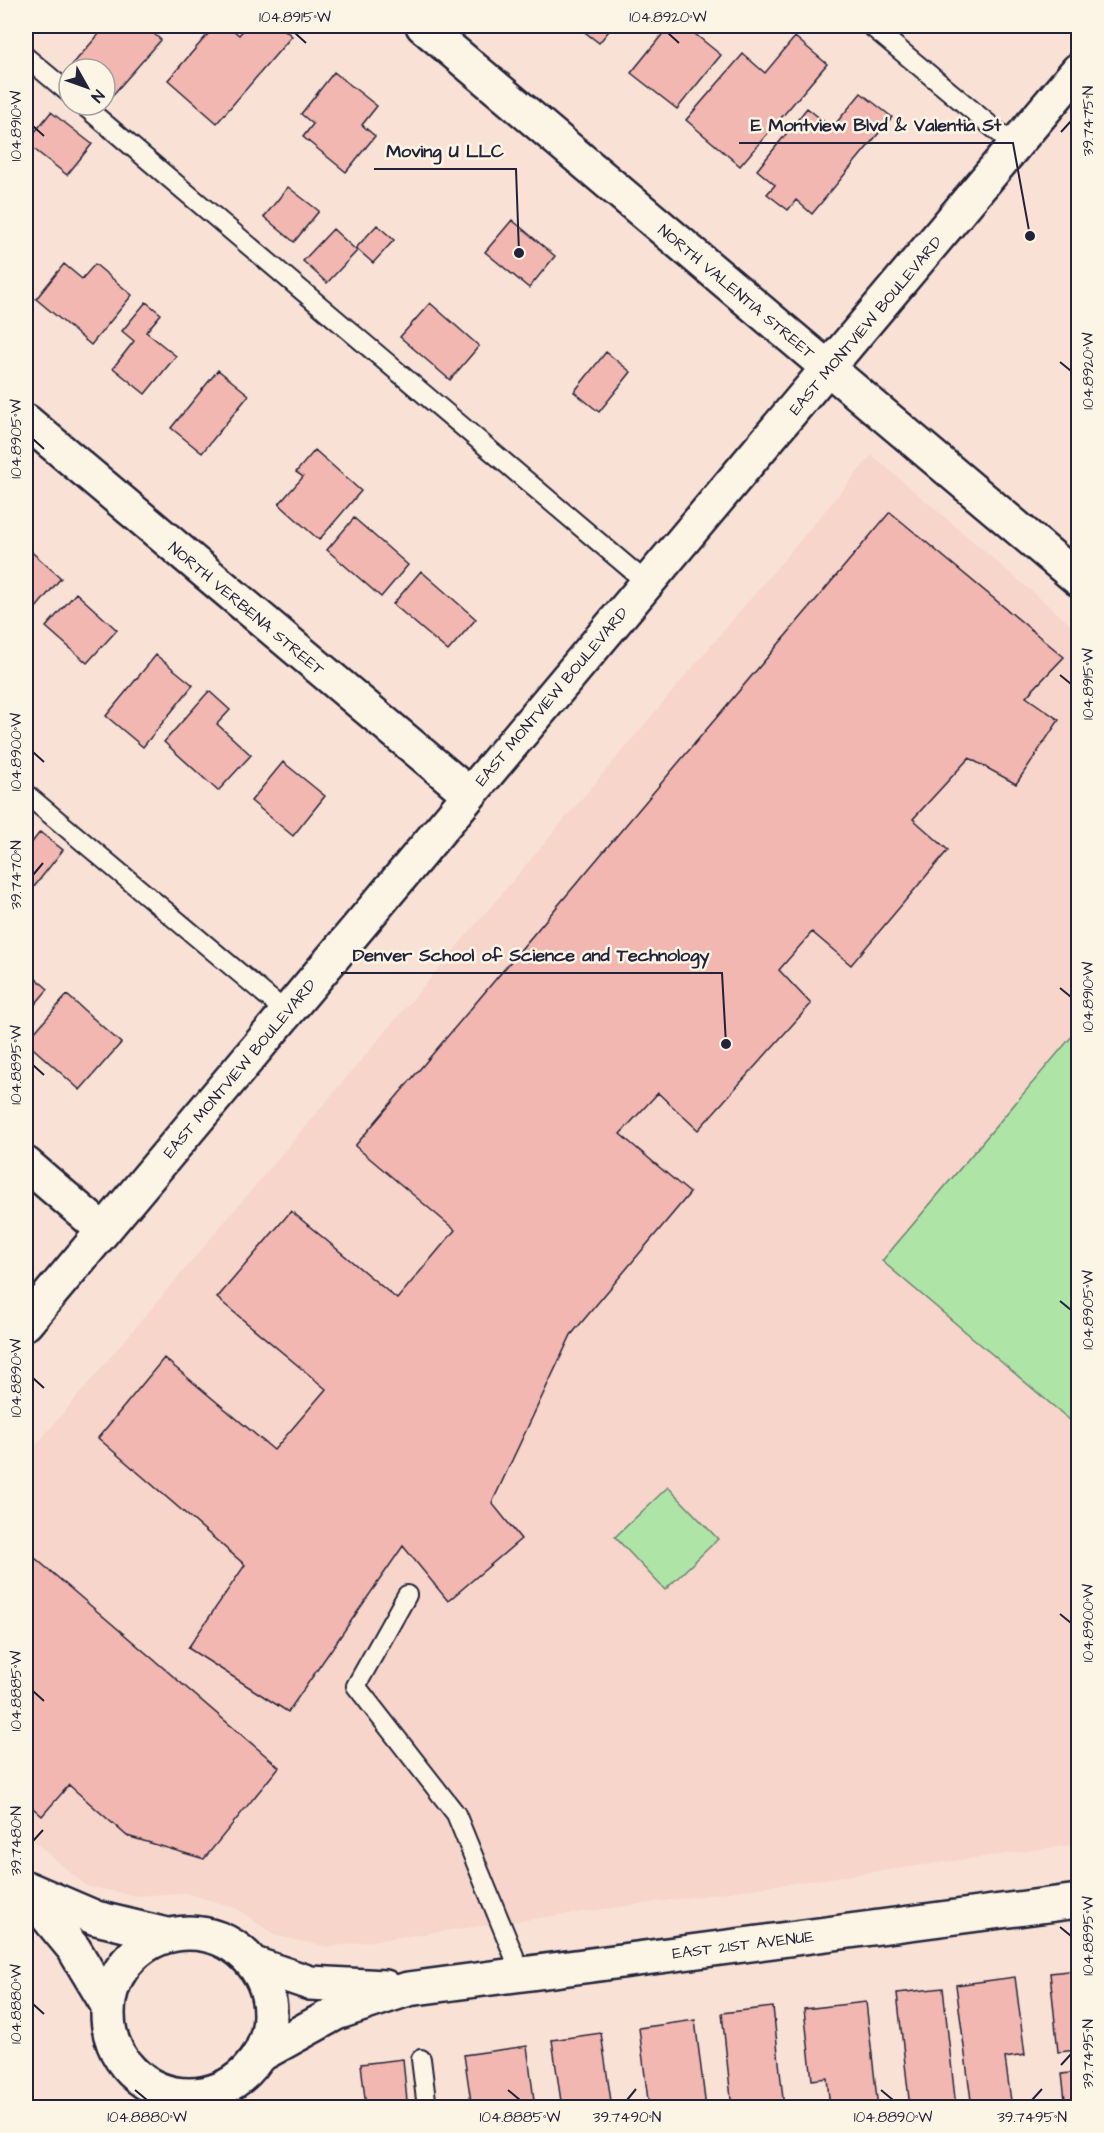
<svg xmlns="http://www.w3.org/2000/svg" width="1104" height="2133" font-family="'Architects Daughter',sans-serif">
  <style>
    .built { fill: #f7d5ca }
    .green { fill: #afe4a7; stroke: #688371; stroke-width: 1.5 }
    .building { fill: #f2b7b0; stroke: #22223b; stroke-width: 1.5 }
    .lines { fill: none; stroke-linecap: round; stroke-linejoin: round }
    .lane-casing { stroke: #22223b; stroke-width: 22 }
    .street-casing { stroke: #22223b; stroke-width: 38 }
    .secondary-casing { stroke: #22223b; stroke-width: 38 }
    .lane { stroke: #fcf5e5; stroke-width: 18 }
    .street { stroke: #fcf5e5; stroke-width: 33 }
    .secondary { stroke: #fcf5e5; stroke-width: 33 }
    .ticks { fill: none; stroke: #22223b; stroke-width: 2 }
    .labels { text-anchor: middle; stroke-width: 5; stroke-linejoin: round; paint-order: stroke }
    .street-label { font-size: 16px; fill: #22223b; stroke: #fcf5e5 }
    .leader { fill: none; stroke: #22223b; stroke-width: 2 }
    .callout-dot { fill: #22223b; stroke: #fcf5e5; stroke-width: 2 }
    .callout-label { font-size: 18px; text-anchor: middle; font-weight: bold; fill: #22223b; stroke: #fcf5e5; stroke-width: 5; stroke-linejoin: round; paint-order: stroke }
    .neatline { fill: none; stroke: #22223b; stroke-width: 2 }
    .ticks-label { font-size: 15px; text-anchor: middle; fill: #22223b }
  </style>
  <rect width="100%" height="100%" fill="#f9e2d5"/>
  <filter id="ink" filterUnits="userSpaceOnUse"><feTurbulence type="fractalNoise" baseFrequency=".0167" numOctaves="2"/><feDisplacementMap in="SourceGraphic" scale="12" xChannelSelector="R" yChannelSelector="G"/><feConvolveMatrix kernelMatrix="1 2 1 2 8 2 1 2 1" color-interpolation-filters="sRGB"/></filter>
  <g filter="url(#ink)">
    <path class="built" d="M872,455L1078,631V1844L328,1947L276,1936L236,1908L185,1893L137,1896L86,1886L26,1834V1457Z"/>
    <path class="green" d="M1078,1029V1427L882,1261Z
      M668,1487L718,1539L665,1590L615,1537Z"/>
    <path class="building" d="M106,26H145L161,40L110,98L105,93V69H77L72,65Z
      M215,26H228L239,35L247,26H280L292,36L217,123L168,80Z
      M577,26H613L599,43Z
      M669,26H685L721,55L677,109L631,73Z
      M795,37L827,64L740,166L686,120L743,54L765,73Z
      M334,72L377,106L362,125L375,136L346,172L303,137L313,124L301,114Z
      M861,93L892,117L812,214L796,200L788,210L767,194L775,185L757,170L807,108L832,128Z
      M51,112L92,144L67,175L26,143Z
      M288,187L319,211L294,242L264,217Z
      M512,220L555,256L529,288L485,252Z
      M377,225L394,240L373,263L356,248Z
      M333,229L357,251L327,283L303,261Z
      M64,264L82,279L95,264L132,295L91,345L36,299Z
      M146,302L161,314L146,332L176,356L145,394L113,368L134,341L122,331Z
      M430,303L479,346L450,380L400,337Z
      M606,352L631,372L599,412L574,392Z
      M218,370L249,395L202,453L171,428Z
      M315,450L361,491L319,540L279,504L303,477L296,472Z
      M890,512L1064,657L1026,697L1059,720L1016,784L969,758L913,819L948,850L851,965L812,932L779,970L811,1004L698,1130L658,1093L620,1134L690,1193L571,1335L492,1503L521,1539L448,1601L403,1546L288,1712L188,1648L245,1565L98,1438L164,1358L274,1450L326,1389L217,1298L291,1211L397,1299L455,1230L355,1146Z
      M354,518L408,565L381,597L327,550Z
      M26,547L61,578L30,615L26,611Z
      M421,571L476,619L448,651L393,604Z
      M76,593L117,630L87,663L46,627Z
      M156,655L193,685L143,747L106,716Z
      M209,691L230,710L217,724L251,755L218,791L164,742Z
      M283,762L325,796L293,836L251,801Z
      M40,832L63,850L26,897V850Z
      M26,970L48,989L26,1015Z
      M67,995L121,1043L80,1090L26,1042Z
      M28,1552L279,1767L204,1859L127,1836L69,1785L42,1816L26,1802V1555Z
      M1078,1970V2050L1058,2052L1050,1973Z
      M1015,1977L1025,2055L1005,2058L1012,2108H972L956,1985Z
      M943,1988L956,2108H910L897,1993Z
      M866,2002L878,2108H830L827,2078L812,2080L804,2009Z
      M773,2007L784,2108H732L722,2013Z
      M695,2020L706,2108H649L639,2028Z
      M601,2033L612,2108H562L552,2040Z
      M527,2046L535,2108H472L464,2055Z
      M403,2059L407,2101L366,2107L361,2064Z
      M1078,2072V2108H1066L1062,2074Z
      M362,2103L363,2108H343Z"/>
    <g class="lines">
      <g class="lane-casing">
        <path id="lane" d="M871,26L1015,146
          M26,57L69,93
          M83,105L647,583
          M26,794L286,1012
          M407,1595L356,1686L456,1814L521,1973
          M421,2059L427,2108"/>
      </g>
      <g class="street-casing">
        <path id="street" d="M423,26L1078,579
          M26,421L469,794
          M26,1164L103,1230
          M26,1888L96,1918L167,1935
          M26,1891L74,1949L107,2004
          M108 2014a81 81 0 1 1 162 0a81 81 0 1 1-162 0Z
          M254,1964L310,1983L385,1987
          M260,2055L336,2013L408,1989L1078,1901"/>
      </g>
      <g class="secondary-casing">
        <path id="secondary" d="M26,1323L1078,70"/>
      </g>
      <use href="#lane" class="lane"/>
      <use href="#street" class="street"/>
      <use href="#secondary" class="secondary"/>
    </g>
  </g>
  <path class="ticks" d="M295,33L306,43M668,33L679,43M33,126L44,136M1061,132L1071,121M1060,362L1071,371M33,439L44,449M1060,675L1071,684M33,752L44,762M33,875L43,863M1060,988L1071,997M33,1065L44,1075M1060,1301L1071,1310M33,1378L44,1388M1060,1614L1071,1623M33,1691L44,1701M33,1841L43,1830M1060,1927L1071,1936M33,2004L44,2014M1061,2065L1071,2054M135,2090L147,2100M508,2090L520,2100M881,2090L893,2100M627,2100L636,2089M1032,2100L1042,2089"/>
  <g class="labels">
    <g class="street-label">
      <text transform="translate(737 291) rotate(40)" y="6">NORTH VALENTIA STREET</text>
      <text transform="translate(865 325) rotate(-50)" y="6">EAST MONTVIEW BOULEVARD</text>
      <text transform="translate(247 608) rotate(40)" y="6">NORTH VERBENA STREET</text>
      <text transform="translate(551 696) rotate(-50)" y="6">EAST MONTVIEW BOULEVARD</text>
      <text transform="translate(239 1068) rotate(-50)" y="6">EAST MONTVIEW BOULEVARD</text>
      <text transform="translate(743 1944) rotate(-7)" y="6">EAST 21ST AVENUE</text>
    </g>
  </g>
  <path class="leader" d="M1030 236L1013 143H739M519 253L516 169H374M726 1044L722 973H341"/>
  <g class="callout-dot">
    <circle cx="1030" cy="236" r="6"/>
    <circle cx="519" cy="253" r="6"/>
    <circle cx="726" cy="1044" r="6"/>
  </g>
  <g class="callout-label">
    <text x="876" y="131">E Montview Blvd &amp; Valentia St</text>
    <text x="445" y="157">Moving U LLC</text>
    <text x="531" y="961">Denver School of Science and Technology</text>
  </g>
  <rect width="1104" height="2133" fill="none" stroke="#fcf5e5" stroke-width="66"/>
  <g transform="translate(87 87) rotate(130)"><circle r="28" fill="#fcf5e5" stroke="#a5a1a1" stroke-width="1.5"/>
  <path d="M0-4.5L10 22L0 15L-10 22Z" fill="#22223b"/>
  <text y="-9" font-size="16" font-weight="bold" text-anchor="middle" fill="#22223b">N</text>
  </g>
  <rect x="33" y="33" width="1038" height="2067" class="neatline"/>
  <g class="ticks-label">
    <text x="295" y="22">104.8915°W</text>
    <text x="668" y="22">104.8920°W</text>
    <text transform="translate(1088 121) rotate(-90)" y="5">39.7475°N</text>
    <text transform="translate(16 126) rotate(-90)" y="5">104.8910°W</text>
    <text transform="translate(1088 371) rotate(-90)" y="5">104.8920°W</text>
    <text transform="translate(16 439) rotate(-90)" y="5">104.8905°W</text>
    <text transform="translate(1088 684) rotate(-90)" y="5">104.8915°W</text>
    <text transform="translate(16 752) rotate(-90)" y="5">104.8900°W</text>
    <text transform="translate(16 875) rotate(-90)" y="5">39.7470°N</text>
    <text transform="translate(1088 997) rotate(-90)" y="5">104.8910°W</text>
    <text transform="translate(16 1065) rotate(-90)" y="5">104.8895°W</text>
    <text transform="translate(1088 1310) rotate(-90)" y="5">104.8905°W</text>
    <text transform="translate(16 1378) rotate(-90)" y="5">104.8890°W</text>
    <text transform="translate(1088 1623) rotate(-90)" y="5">104.8900°W</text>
    <text transform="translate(16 1691) rotate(-90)" y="5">104.8885°W</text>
    <text transform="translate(16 1841) rotate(-90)" y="5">39.7480°N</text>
    <text transform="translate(1088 1936) rotate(-90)" y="5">104.8895°W</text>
    <text transform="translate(16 2004) rotate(-90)" y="5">104.8880°W</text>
    <text transform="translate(1088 2054) rotate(-90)" y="5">39.7495°N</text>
    <text x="147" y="2122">104.8880°W</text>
    <text x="520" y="2122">104.8885°W</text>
    <text x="627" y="2122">39.7490°N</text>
    <text x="893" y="2122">104.8890°W</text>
    <text x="1032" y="2122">39.7495°N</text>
  </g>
</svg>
